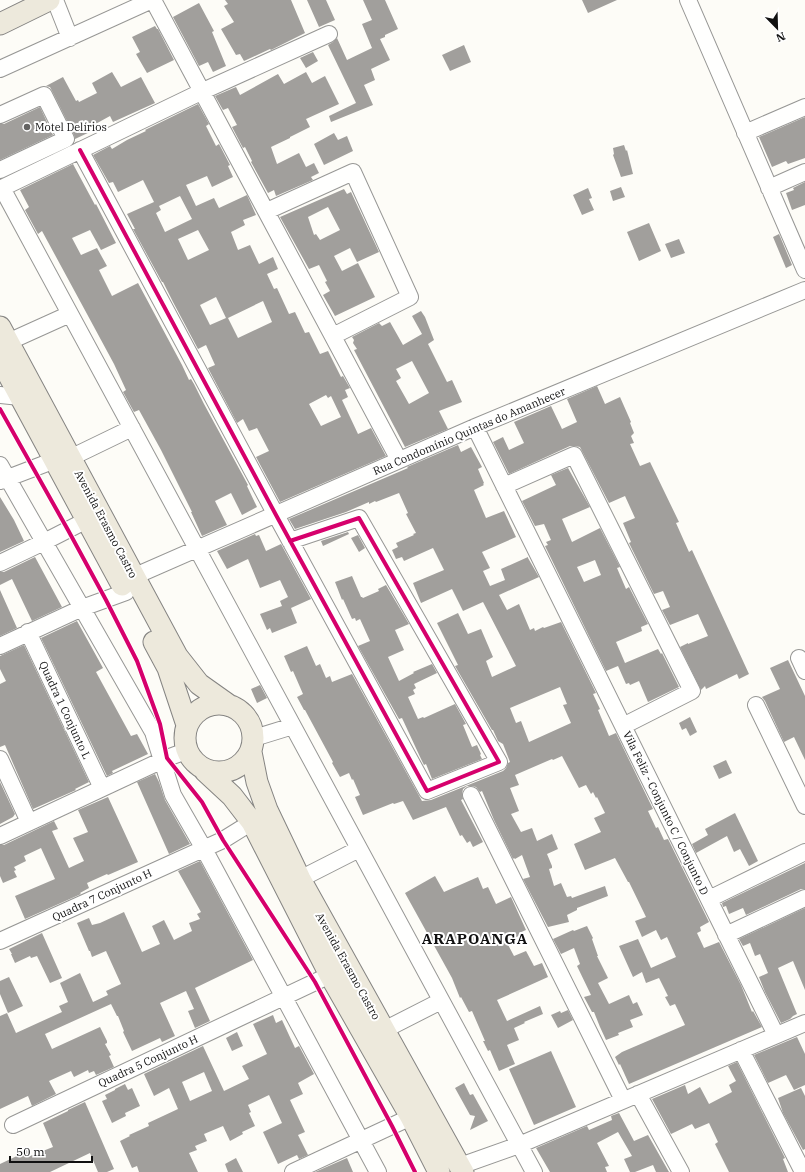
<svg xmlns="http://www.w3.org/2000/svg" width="805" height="1172" font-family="'IBM Plex Serif',serif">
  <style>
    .building { fill: #a19f9c; fill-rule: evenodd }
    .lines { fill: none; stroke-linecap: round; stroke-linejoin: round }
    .minor-casing { stroke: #979795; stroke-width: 18 }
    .major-casing { stroke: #858482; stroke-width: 23 }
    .minor { stroke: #fffffe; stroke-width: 16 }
    .major { stroke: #ede9dc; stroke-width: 21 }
    .cycleway-casing { stroke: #fff; stroke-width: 6 }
    .cycleway { stroke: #d6006c; stroke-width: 4 }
    .poi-dot { fill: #646362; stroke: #fff; stroke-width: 1.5 }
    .labels { text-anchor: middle; stroke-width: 4; stroke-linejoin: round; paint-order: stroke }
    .poi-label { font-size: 11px; fill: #111; stroke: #fff; text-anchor: start }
    .street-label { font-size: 11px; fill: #111; stroke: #fff }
    .district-label { font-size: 15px; font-weight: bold; letter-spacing: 1px; fill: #111; stroke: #fff }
  </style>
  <rect width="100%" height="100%" fill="#fdfcf7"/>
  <path class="building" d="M225,0H291L305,33L271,50L270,49L244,61L240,54L236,55L221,29L234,22L224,6L228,4Z
    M307,0H326L335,20L319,27Z
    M363,0H385L398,29L385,35V37L380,39L390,60L371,69L375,80L364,85L373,105L331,122L329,116L356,103L328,45L333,42L337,38L347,60L372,48L362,24L372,20Z
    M582,0H617L588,13Z
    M199,3L214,31L212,32L226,66L213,72L208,62L199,66L173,17Z
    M155,26L157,29H158L174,60L147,73L136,54L140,52L132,37Z
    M464,45L471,62L450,71L442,55Z
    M313,52L318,61L306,68L300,58Z
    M112,72L121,87L141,77L155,103L113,122L110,116L90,127L92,131L75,139L74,135L50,87L46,86L63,77L76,101L78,100L79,102L97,93L92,83Z
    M306,72L312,83L325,76L339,104L306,119L310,127L290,137V138L271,147L277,164L299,153L306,167L314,163L319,173L311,177L313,180L276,196L274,190L268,193L251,162L252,161L245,147L243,148L232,127L237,125L228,108L223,110L215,96L236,87L240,95L278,74L284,84Z
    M198,104L209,124L206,126L216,146L219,144L230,165L228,166L233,177L212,187L207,176L186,185L196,206L214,198L219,208L247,195L256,215L243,220L245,225L231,232L238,250L250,245L259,264L273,257L278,269L267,274L274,289L277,288L289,314L295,312L305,333L309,332L320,354L328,351L341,377L343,376L350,388L345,390L348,397L342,400L358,434L371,428L386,456L280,502L256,457L269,451L257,428L249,431L243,419L237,423L208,368L215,365L206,345L198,349L173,302L163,282H162L133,229H135L127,214L154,202L143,180L118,192L113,182L109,183L93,155L110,146L112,149L127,140L146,131L145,130ZM180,196L192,219L165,232L156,213L161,210L159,206ZM198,230L209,250L188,260L178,239ZM216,297L226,318L210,325L200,305ZM263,301L272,322L238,338L228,318ZM326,395L328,398L331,396L341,417L321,426L309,404Z
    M40,107L53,135L0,160V124H4Z
    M805,117V158L788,164L786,161L772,167L759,137Z
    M334,133L338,140L347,136L353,151L324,165L314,144Z
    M624,145L626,151L627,150L633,174L621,177L613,155L614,154L613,148Z
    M73,164L95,205L96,204L116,243L101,250L90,230L72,238L81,255L97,248L107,266L99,270L112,296L138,283L182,365L189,380L191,379L194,384L204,404L248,485L247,486L257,507L242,515L231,493L215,501L227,525L202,536L191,512H192L161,450L139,410L134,412L123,392L126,390L114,364L87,314L42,231L38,234L25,210L29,207L20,190Z
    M805,182V205L792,210L786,193L794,190L793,188Z
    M621,187L625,197L613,201L610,191Z
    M588,188L592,198L589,199L594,210L582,215L573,195Z
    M344,189L347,194L351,192L379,252L357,262L350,248L334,256L342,271L358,263L375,297L335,316L323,295L330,291L325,282L327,281L319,265L309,269L280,217ZM328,207L340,230L320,240L316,234L314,235L308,217Z
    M649,223L661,251L639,261L627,232Z
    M779,234L792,265L786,268L773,237Z
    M679,239L685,253L671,258L665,244Z
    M421,311L425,317L434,340L428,344L447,382L452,380L462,402L439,411L448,429L405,447L354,350L357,349L353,343L354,340L352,337L379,323L382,326L390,322L403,345L422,334L412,316ZM412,361L429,393L409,404L396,381L401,378L396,369Z
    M597,386L605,404L620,397L631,422L630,423L634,433L631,436L634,443L630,444L640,466L650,462L679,522L676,523L684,541L689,552L692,550L749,674L739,679L737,674L706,689L705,686L701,690L680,647L688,643V644L708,636L698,614L670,625L662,610L670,607L663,591L654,594L629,543L631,542L623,523L635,518L625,496L609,503L582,451L580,447L575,446H570L509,474L493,442L503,437L509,450L524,443L514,422L551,406L562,429L577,422L567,399Z
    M458,445L461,452L471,447L482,467L478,469L484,483L483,484L484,485L474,490L486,518L504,511L516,537L482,552L490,568L483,571L490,586L505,580L501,569L528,557V558L539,577L499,595L507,610L519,604L530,630L534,628L535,631L543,627L544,628L561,622L596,693L593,694L600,709L598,710L609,736L616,733L653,809L648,811L656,828L658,827L664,840L668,839L709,922L700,927L701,931L697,933L704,948L719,942L741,985L752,1012L753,1011L762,1027L629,1084L620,1064L619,1065L615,1057L622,1052L685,1025L675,1004L670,1006L665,997L668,996L659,978L646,983L642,972L633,977L619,946L638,939L651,968L676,957L667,937L661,940L656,930L642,937L635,921L646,917L629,882H628L615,858L585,870L574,844L601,832L594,818L605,813L597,797L596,798L593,792L591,794L586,785L579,788L562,756L553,760L552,759L515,775L519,785L510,788L519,811L511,814L521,832L532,828L537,841L552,834L558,849L547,854L552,866V868L549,869L554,886L561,883L567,897L571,896L572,898L605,886L608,896L577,908V910L567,915L569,922L548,927L523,879L530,877L522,855L515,859L514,858L513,859L494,820L482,791L480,792L476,787L472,786H467L463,789L462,794L463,799L461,800L483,842L473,847L470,841L467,843L462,835L460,836L446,807L413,820L403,801L394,804L393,803L363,815L355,797L360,795L353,779L352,780L349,773L340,777L332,763L333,762L305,710H304L297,697L303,694L293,671L291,672L284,656L307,646L316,666L320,664L326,678L330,676L332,682L352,674L422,801L431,800L503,771L506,768L508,763L510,762L503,744L498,741L493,730H492L455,666L458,665L437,623L458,613L468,634L481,629L493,657L486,661L492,677L516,666L483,602L463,611L452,589L421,603L413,583L444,570L433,548L404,561L402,557L396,559L392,550L398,547L396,543L414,535L413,534L416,533L406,514L408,513L399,493L376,502L375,501L369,504V502L346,512L295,529L289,519L408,468L407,467ZM560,687L567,704L563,705L571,723L529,742L521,721L516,723L510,708Z
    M568,468L590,507L562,519L572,542L600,528L620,567L617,568L626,589L629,587L648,624L641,627L642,631L616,642L625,663L658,649L661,654L662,653L679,687L648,702L639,681L630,685L629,683L626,684L618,666L606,671L545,546L548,545L546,542L551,540L544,524L535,526L522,501L556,485L551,475ZM595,560L601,575L584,582L577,567Z
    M0,497L14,520L24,541L0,552Z
    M348,532L349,534L323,546L321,541Z
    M255,534L256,536L259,535L266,551L281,544L311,599L291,608L297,623L272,633L270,628L267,630L260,614L282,606L280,601L288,597L280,580L260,588L248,559L227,569L217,551Z
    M358,535L365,548L359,552L351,538Z
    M35,557L62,607L32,621L12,579L0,585V572H4Z
    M352,576L361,597H362L363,598L379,591L378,589L386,585L409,624L395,630L404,650L388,657L399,681L414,673L413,672L432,664L437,673L414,684L416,688L413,690L415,694L408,697L418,719L423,717L424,718L455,704L466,724L463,725L472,747L477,745L481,754L480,755L482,759L432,779L426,764L424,765L421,759L402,718L399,719L358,646L370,641L360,619L356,621L355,618L352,619L343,599L342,600L335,582Z
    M0,590L17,628L0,636Z
    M77,621L103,668L96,672L131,736L137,734L148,754L112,771L113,773L107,776L41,638Z
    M24,645L89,782L75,789L76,790L33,809L5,745L0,747V684L6,681L0,669V656Z
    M788,660L805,696V760L794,737L784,742L765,701L762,697L780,689L770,668Z
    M260,685L267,698L257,703L251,689Z
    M690,717L697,732L690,736L686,728L682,730L679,723Z
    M726,760L732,773L719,779L713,766Z
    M155,774L159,782L165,800L190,844L169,854L137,782Z
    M0,782L15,814L13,817L0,824Z
    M108,797L138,862L108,875L107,874L87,883L89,888L80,893L81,894L25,919L15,896L55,879L41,848L24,856L26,861L14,867L16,870L14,871L17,877L3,883L0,876V845H4L54,821L58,829L52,831L69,868L84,861L73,838L88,832L78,810Z
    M735,813L758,861L749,866L740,849L734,852L727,836L696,853L692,844L708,835L705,829Z
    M200,861L253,960L195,988L210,1021L195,1028L188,1011L194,1009L186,991L160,1003L175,1036L162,1042L160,1038L132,1051L123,1032L124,1031L118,1016H117L111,1004L45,1034L52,1049L100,1027L107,1041V1043L105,1044L111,1055L109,1056L114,1067L96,1075L94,1071L89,1073L88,1070L74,1077L71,1071L49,1081L56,1094L32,1106L28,1096L0,1109V1016L7,1013L16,1033L62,1012L59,1006L68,1002L60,983L80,973L93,1002L108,995L106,991L121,984L106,951L92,957L90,951H89L77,923L89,918L92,925L100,923L124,912L142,952L160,944L152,926L164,920L174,940L192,931L189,923L200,919L197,914L201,912L178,871Z
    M805,863V889H801L746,915L743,908L729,914L726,906L723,907L722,903Z
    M435,876L444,892L478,877L483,889L488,887L496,904L511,897L526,930L519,933V936L506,941L514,956L526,951L534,966L542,963L548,977L497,1000L507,1021L540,1006L543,1014L524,1022L525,1023L514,1028L519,1040L507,1045L515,1064L499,1071L490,1050L488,1051L483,1041H485L472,1011L469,1012L461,997L460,998L452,978L405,893Z
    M805,908V990L793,961L778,968L797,1014L793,1016L790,1019L781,1023L765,992L759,977L768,973L760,954L755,956L750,943L743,946L739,939Z
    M587,926L593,938L592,939L598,956H597L608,978L598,983L609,1004L629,995L633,1004L637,1002L643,1015L630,1020L633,1027L618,1033L619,1035L606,1040L600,1027L594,1012H592L584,997L591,995L577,966L580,964L574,948L561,954L553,939L573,930L574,931Z
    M42,933L62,978L50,983L37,956L31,958L30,956L15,963L11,954H12L9,949Z
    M9,977L23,1006L8,1013L0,994V981Z
    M568,1010L573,1020L558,1028L551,1015L560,1011L561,1013Z
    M273,1015L276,1023L282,1020L295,1048L299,1046L314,1074L298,1083L303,1094L290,1100L305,1132L298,1135L308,1155L299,1159L297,1155L278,1164L263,1132L282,1123L269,1095L248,1105L251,1112L249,1113L255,1126L242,1132L243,1134L230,1141L223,1126L204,1134L207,1141L195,1146L197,1150L189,1153L198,1172H139L137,1166L132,1168L120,1141L130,1136L129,1135L149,1126L148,1123L178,1109L169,1088L154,1096L144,1074L203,1046L224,1091L249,1079L242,1066L267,1054L253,1024ZM204,1072L212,1091L190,1101L182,1082Z
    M237,1032L243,1046L232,1051L226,1038Z
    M797,1037L805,1054V1085L794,1090L786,1075L768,1083L754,1055Z
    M551,1051L576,1107L534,1125L509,1069Z
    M737,1062L785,1158L783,1159L788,1172H729L715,1144L718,1142L709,1123L695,1129L692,1124L671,1134L652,1099L685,1085L688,1094L700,1087L709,1104L732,1092L729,1085L736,1081L728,1066Z
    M464,1083L470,1095L473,1094L488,1121L470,1130L475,1116L470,1115L455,1088Z
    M125,1084L128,1090L132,1088L140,1106L125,1113L126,1116L112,1123L102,1101L107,1099L105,1095L115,1090V1089Z
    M801,1088L805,1096V1149L803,1150L783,1113L778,1098Z
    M85,1102L114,1169L107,1172H98L90,1153L50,1172H0V1164L19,1155L18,1153L27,1149L30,1156L53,1147L43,1123L68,1111V1110Z
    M619,1113L634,1141L648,1135L669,1172H656L653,1165L635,1172H630L624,1159L632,1156L618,1132L597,1143L609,1166L605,1167L607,1172H550L536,1148L587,1126L589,1130L612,1120L611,1116Z
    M236,1158L243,1172H228L225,1164Z
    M347,1158L353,1172H315Z"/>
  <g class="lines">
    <g class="minor-casing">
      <path id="minor" d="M55,0L70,38
        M153,0L399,460
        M688,0L805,270
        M0,69L152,0
        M0,115L44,95L66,139L0,170
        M745,133L805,107
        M80,150L276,515L427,791L499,762L359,518L290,541
        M2,188L534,1172
        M769,188L805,172
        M0,189L203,91L329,34
        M267,211L353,172L410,297L333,336
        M8,342L70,314
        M0,395L20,397
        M475,427L776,1035
        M70,458L132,428
        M0,465L153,732L173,795L204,849L378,1172
        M0,481L55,460
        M504,486L574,455L692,691L623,726
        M0,563L44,542L87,520
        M135,576L475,427L805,290
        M28,632L102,788
        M0,646L82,608L126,592
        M799,658L805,671
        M756,705L805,806
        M254,738L293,726
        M0,759L29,822
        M471,795L623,1100
        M0,836L167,758L186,751
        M300,879L359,849
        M709,899L805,852
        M726,935L805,898
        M0,941L223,840L252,822
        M384,1030L441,1001
        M741,1050L803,1172
        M638,1094L681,1172
        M13,1125L330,975
        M460,1166L519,1145L805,1023
        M293,1172L411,1117"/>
    </g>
    <g class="major-casing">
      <path id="major" d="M0,24L49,0
        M0,327L177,656L199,684L230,706
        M0,359L122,585
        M154,642L168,668L187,725
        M185 738a34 34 0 1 1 68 0a34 34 0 1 1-68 0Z
        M251,752L257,782L267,810L300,879L463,1172
        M205,771L232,796L252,822L330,975L411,1117L439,1172"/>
    </g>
    <use href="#minor" class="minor"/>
    <use href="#major" class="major"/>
    <g class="cycleway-casing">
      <path id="cycleway" d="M80,150L276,515L427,791L499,762L359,518L290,541
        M0,409L68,530L106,600L137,661L160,724L167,758L202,802L223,840L315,982L392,1126L415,1172"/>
    </g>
    <use href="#cycleway" class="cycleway"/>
  </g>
  <circle class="poi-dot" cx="27" cy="127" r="4"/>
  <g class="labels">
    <g class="poi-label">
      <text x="35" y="131">Motel Delírios</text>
    </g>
    <g class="street-label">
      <text transform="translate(469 431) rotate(-23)" y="4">Rua Condomínio Quintas do Amanhecer</text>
      <text transform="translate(106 524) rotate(62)" y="4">Avenida Erasmo Castro</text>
      <text transform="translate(65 710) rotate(65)" y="4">Quadra 1 Conjunto L</text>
      <text transform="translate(666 813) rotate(64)" y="4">Vila Feliz - Conjunto C / Conjunto D</text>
      <text transform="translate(102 895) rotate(-25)" y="4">Quadra 7 Conjunto H</text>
      <text transform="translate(348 966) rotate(61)" y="4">Avenida Erasmo Castro</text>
      <text transform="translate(148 1061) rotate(-25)" y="4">Quadra 5 Conjunto H</text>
    </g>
    <g class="district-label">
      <text x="475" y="944">ARAPOANGA</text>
    </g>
  </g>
  <g transform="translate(777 28) rotate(157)" stroke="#ffffff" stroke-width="3" paint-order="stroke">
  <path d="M0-3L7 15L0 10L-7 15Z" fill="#111111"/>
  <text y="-6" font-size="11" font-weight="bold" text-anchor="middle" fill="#111111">N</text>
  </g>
  <path d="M10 1156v6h82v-6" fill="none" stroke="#111111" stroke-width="2"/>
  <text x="16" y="1156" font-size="12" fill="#111111" stroke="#ffffff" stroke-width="3" paint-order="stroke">50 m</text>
</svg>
